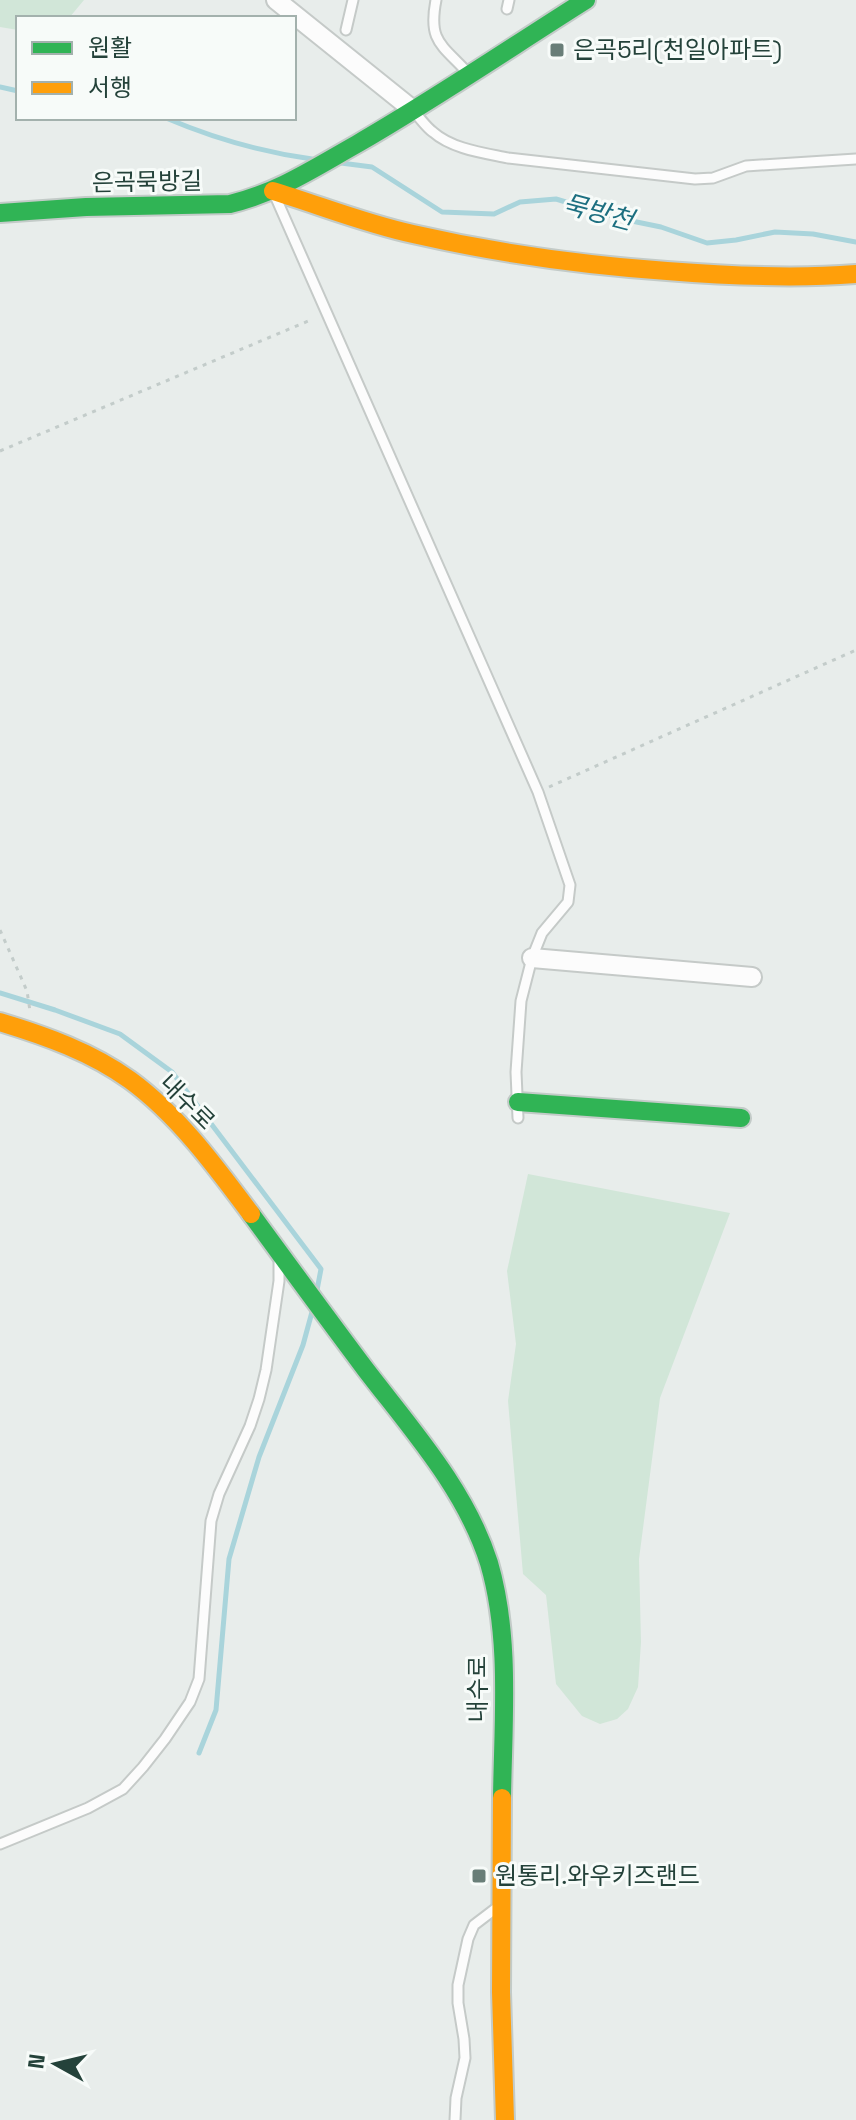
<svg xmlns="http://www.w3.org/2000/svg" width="856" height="2120" font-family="'Space Grotesk','Noto Sans KR',sans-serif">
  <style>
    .green { fill: #d1e6d8 }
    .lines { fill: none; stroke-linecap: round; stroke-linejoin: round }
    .stream { stroke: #a9d4db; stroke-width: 5 }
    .lane-casing { stroke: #c5cac8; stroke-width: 13 }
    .street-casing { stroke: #c5cac8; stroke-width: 22 }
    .fast-casing { stroke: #c3cbc8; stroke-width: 22 }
    .slow-casing { stroke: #c3cbc8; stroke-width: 22 }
    .path { stroke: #c3ccca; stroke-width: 3; stroke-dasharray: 4 6; stroke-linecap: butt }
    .lane { stroke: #fcfcfc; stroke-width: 9 }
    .street { stroke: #fcfcfc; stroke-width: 18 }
    .fast { stroke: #30b455; stroke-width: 18 }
    .slow { stroke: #ff9f0a; stroke-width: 18 }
    .poi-dot { fill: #697e78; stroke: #f7fbf9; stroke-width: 3 }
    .labels { text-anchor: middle; stroke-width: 6; stroke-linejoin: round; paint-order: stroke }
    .poi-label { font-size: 24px; fill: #24423a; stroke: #f7fbf9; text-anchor: start }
    .street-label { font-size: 24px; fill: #24423a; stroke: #f7fbf9 }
    .water-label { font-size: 26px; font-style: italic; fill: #1c6f80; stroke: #f7fbf9 }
  </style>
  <rect width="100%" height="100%" fill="#e8edeb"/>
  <path class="green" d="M0,0H84L69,18H18V30L0,27Z
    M528,1174L730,1213L660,1398L639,1559L641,1642L638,1687L628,1709L617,1719L600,1724L582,1716L556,1684L546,1595L523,1574L508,1401L516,1344L507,1271Z"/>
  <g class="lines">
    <path class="stream" d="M0,87L18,91
      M128,118H142
      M166,118C213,138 261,152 312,159
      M341,163L372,167L442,212L494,214L520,202L556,199L622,219L661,227L707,243L736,240L775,232L813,234L856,242
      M0,993L55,1010L120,1034L172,1072L321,1269L317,1290
      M199,1753L216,1710L229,1559L259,1457L303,1345L312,1312"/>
    <g class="lane-casing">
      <path id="lane" d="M436,0C428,41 441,44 467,72
        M507,9L509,0
        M346,30L353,0
        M415,113C421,119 426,127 433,132C452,149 484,153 508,158L695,179L713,178L746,166L856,159
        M276,198L538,792L570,885L568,902L542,933L532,958L521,1001L516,1072L518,1118
        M0,1844L88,1808L123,1789L143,1767L165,1739L190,1702L199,1679L211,1521L219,1494L250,1426L259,1399L266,1370L279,1281V1263
        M455,2120L456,2098L465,2058L464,2039L458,2003V1985L468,1939L474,1925L495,1909"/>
    </g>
    <g class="street-casing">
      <path id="street" d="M276,0L413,110
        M532,958L752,977"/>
    </g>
    <g class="fast-casing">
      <path id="fast" d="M0,213L86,207L230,204C277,193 316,167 357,144C435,99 510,48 586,0
        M518,1102L741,1118
        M251,1214C289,1266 327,1318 366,1370C412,1430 466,1490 489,1563C511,1638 503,1721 502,1798"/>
    </g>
    <g class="slow-casing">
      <path id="slow" d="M273,191C319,205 366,224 413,234C496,253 582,265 667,271C730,276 793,279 856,274
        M0,1022C46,1036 91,1052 130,1080C178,1115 216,1167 251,1214
        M502,1798L501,1992L505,2120"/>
    </g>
    <path class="path" d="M0,451L313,319
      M549,787L856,650
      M0,930L27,991L30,1011"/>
    <use href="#lane" class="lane"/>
    <use href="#street" class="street"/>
    <use href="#fast" class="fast"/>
    <use href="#slow" class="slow"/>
  </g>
  <g class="poi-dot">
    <rect x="549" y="42" width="16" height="16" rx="4"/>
    <rect x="471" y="1868" width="16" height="16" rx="4"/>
  </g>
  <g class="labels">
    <g class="poi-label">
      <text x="573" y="58">은곡5리(천일아파트)</text>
      <text x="495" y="1884">원통리.와우키즈랜드</text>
    </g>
    <g class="street-label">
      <text transform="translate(147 182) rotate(-1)" y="8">은곡묵방길</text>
      <text transform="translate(187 1102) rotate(45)" y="8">내수로</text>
      <text transform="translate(478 1689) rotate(-90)" y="8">내수로</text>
    </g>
    <g class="water-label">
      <text transform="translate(598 212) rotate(15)" y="9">묵방천</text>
    </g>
  </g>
  <rect x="16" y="16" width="280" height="104" fill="#f7fbf9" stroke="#a3b1ad" stroke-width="2"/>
  <rect x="32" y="42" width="40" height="12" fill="#30b455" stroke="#a3b1ad" stroke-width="2"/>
  <text x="88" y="56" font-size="24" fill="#24423a">원활</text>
  <rect x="32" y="82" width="40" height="12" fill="#ff9f0a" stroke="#a3b1ad" stroke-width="2"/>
  <text x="88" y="96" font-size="24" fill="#24423a">서행</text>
  <g transform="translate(56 2064) rotate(278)" stroke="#f7fbf9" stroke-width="6" paint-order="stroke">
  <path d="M0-6L14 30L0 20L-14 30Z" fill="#24423a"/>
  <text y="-12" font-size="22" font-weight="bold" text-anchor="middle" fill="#24423a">N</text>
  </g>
</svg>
